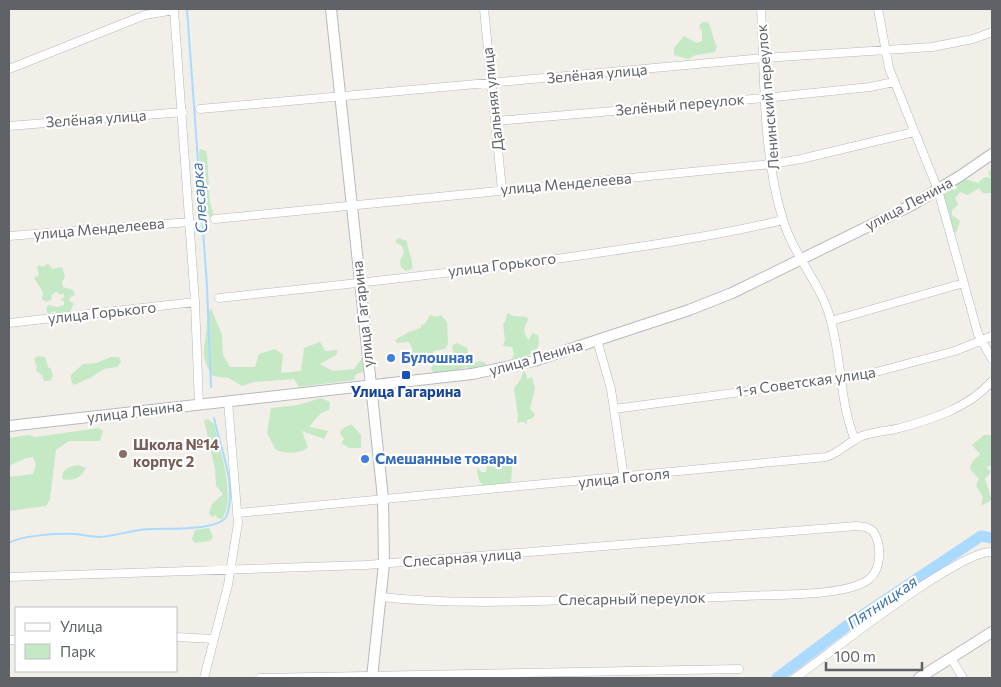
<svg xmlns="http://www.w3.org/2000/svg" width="1001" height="687" font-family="Commissioner,sans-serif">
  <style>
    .green { fill: #c5e8c5 }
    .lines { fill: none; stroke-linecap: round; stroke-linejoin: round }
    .stream { stroke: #aadaff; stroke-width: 2 }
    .river { stroke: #aadaff; stroke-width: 11 }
    .street-casing { stroke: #b5b8bc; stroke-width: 9 }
    .secondary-casing { stroke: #b6babf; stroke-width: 12 }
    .street { stroke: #fff; stroke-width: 8 }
    .secondary { stroke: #fff; stroke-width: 10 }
    .shop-dot { fill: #3f7fe0; stroke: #fff; stroke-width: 2 }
    .transit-dot { fill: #1a4fb4; stroke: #fff; stroke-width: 2 }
    .education-dot { fill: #8d6e63; stroke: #fff; stroke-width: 2 }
    .labels { text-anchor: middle; stroke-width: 4.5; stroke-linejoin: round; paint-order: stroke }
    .street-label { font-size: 15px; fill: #5f6368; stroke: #fff }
    .shop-label { font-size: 15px; font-weight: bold; fill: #366cbe; stroke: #fff; text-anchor: start }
    .transit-label { font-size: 15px; font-weight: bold; fill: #164399; stroke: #fff }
    .education-label { font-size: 15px; font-weight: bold; fill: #785e54; stroke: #fff; text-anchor: start }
    .water-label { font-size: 16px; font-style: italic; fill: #4174aa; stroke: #fff }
  </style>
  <rect width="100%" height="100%" fill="#f1efe8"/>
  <path class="green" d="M702,22H708C712,29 712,37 717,46L715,52L696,55L688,59L674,55V48L684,36L697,43L702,41V31L699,27Z
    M200,149L206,151L207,155L210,203L214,215L211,217L203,215L199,153Z
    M992,170V193H983L979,188L968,195L960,192L955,198L958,205L952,210V215L960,221L956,233L952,229L950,214L942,196L948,190L957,189V184L965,179L978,183L985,177L991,178L988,172Z
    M398,238L407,241C407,251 414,260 412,269L406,271L401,267L400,261L404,252L402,246L395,242Z
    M48,263L52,269L62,267L65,276L62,283L63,287L73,290L75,295L71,297L69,301L74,303L70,312L57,313L54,311L48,314L46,309L48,305L58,307L64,305V301L60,300L64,297V294H58V292H55L51,296L52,299L46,302L42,299L43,292L34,278L39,275L37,267L39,265L43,267Z
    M211,308L222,335L223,355L230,367H255L259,354L275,349L283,355L281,373L301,371L304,348L320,342L325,351L338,350L336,355L320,364L333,371L354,369L362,358L364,372L356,374L354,380L299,387L294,379L254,382L242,386L229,378L213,376C202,360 203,353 206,335C208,324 205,319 211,308Z
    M507,313L513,316L527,317L528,320C524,328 522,333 529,340L532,333L538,335C541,350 536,352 523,357C518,359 517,361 511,361L514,354L512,347L503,346L505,340L503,324L506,320Z
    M430,315L436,317L441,315L447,322L448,344L445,349L434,351L430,358L415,363L411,354L413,350L409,342L397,343L395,340L409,332L421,328V325L425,324Z
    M457,343L467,348L468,355L464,358L465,361L472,363L480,361L486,363L485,367L473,370L466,367L456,371L433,372L431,368L434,363L448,364L451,361L450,357L454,354L452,346Z
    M38,356L45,357L48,367L51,369L53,376L50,381H44L42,375L36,371L37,367L34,359Z
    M111,357H119L121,362L117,367L104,369L90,378L74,385L71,380V375L83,364L96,363Z
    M523,371L526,373L527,379L532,377L535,388L530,409L535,414L533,418L527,420V424L523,422L517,423L518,417L514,388L521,379Z
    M321,398L330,402L329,410L321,413L309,427L328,431L324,439L302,431L308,448C297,454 287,454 276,450L267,433L271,408L298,405Z
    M208,419L214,424C219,447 237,498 222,519L217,518L216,515L212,517L209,513L212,504L223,494L216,486L215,469L204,420Z
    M351,424L361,435V448H349L341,443L344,439L340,433L342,429Z
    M99,428L103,431L100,441H69L56,450L50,499L46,506L9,511V477L33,474L36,465L33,457L26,458L9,466V438L28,435L36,437Z
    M984,435H992V465L986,467L991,472L985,479L992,500L981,506L983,497L976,486L979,479L970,469L972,462L980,454L972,445Z
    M505,457L512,466L511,483C490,488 478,493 477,467L481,472H486L487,466L501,462Z
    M78,465L86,468C80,479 74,481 62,479L63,472L69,467Z
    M209,528L213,537L210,541L195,543L192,539L195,530Z"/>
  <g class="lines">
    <path class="stream" d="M187,9L207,286L211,387
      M9,543C22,535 60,533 76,534C84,535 91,537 99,537C113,536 126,532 140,530C157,527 221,533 227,515C237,485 220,447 214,418"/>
    <path class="river" d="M777,678L852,622L981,536L992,538"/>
    <g class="street-casing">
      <path id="street" d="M174,9L195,302L199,404
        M484,9L502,190
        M761,9C765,79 762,155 784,223C794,256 821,284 830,318C842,358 839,401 855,440
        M878,9L889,68L938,190L978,334L992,359
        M9,69L145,15L174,10
        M200,109L764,58L932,47L973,39L992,32
        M496,121L765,98L870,87L894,82
        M9,126L183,112
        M215,219L772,164L801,159L914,132
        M9,236L190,222
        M219,298C339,285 458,273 577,256C646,246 715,236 783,220
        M831,321L964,283
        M9,323L195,302
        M597,340L611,389L624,478
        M614,409L861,376L955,351L992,336
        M238,513L826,457C840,453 849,441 862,436C873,432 885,431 896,429C930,420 969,408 992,381
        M9,577L366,565L856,526L866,527L873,531C882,544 882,570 868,580C843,597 776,594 745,596C688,599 631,599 574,600C509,602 445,604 381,597
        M176,637L214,639
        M9,640H16
        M951,658L963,678
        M204,678L228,585L238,523L228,401
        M260,678L739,669
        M795,678C828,655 960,549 992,552"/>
    </g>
    <g class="secondary-casing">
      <path id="secondary" d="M331,9L383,498L384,564L372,678
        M9,426L472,374L534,361L689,310L732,293L912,205L960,176L992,154
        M919,678L992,632"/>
    </g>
    <use href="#street" class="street"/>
    <use href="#secondary" class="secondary"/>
  </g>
  <g class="shop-dot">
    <circle cx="391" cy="358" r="5"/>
    <circle cx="365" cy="459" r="5"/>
  </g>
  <rect class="transit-dot" x="401" y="370" width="10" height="10" rx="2.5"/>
  <circle class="education-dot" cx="123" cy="454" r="5"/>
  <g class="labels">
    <g class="street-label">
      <text transform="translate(597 74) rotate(-5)" y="5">Зелёная улица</text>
      <text transform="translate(768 97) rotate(-95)" y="5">Ленинский переулок</text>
      <text transform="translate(493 99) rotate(-96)" y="5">Дальняя улица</text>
      <text transform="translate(680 105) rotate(-5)" y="5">Зелёный переулок</text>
      <text transform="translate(96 119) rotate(-4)" y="5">Зелёная улица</text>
      <text transform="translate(566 184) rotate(-5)" y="5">улица Менделеева</text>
      <text transform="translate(909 204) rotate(-28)" y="5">улица Ленина</text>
      <text transform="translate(99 229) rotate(-5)" y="5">улица Менделеева</text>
      <text transform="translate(502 265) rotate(-7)" y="5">улица Горького</text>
      <text transform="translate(102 313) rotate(-6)" y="5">улица Горького</text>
      <text transform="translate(363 314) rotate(-96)" y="5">улица Гагарина</text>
      <text transform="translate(536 358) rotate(-16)" y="5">улица Ленина</text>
      <text transform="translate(806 382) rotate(-8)" y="5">1-я Советская улица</text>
      <text transform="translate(135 412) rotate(-7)" y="5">улица Ленина</text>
      <text transform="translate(624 478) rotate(-6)" y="5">улица Гоголя</text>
      <text transform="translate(462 558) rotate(-4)" y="5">Слесарная улица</text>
      <text transform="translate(632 599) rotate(-1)" y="5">Слесарный переулок</text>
    </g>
    <g class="shop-label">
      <text x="401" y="363">Булошная</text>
      <text x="375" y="464">Смешанные товары</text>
    </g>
    <g class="transit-label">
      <text x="406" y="397">Улица Гагарина</text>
    </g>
    <g class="education-label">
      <text x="133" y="450">Школа №14<tspan x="133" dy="17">корпус 2</tspan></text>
    </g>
    <g class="water-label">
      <text transform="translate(199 198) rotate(-94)" y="6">Слесарка</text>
      <text transform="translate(882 602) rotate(-34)" y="6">Пятницкая</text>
    </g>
  </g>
  <rect width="1001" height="687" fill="none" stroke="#5f6368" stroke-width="20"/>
  <rect x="15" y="607" width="162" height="65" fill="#ffffff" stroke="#bfc1c3"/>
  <rect x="25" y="623" width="25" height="8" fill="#ffffff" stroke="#bfc1c3"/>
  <text x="60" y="632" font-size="15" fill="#5f6368">Улица</text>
  <rect x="25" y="644" width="25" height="15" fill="#c5e8c5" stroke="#bfc1c3"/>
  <text x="60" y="657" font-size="15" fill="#5f6368">Парк</text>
  <path d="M826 662v8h96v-8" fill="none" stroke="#5f6368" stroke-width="2.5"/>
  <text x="834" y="662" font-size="15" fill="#5f6368" stroke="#ffffff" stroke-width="4" paint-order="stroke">100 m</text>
</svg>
